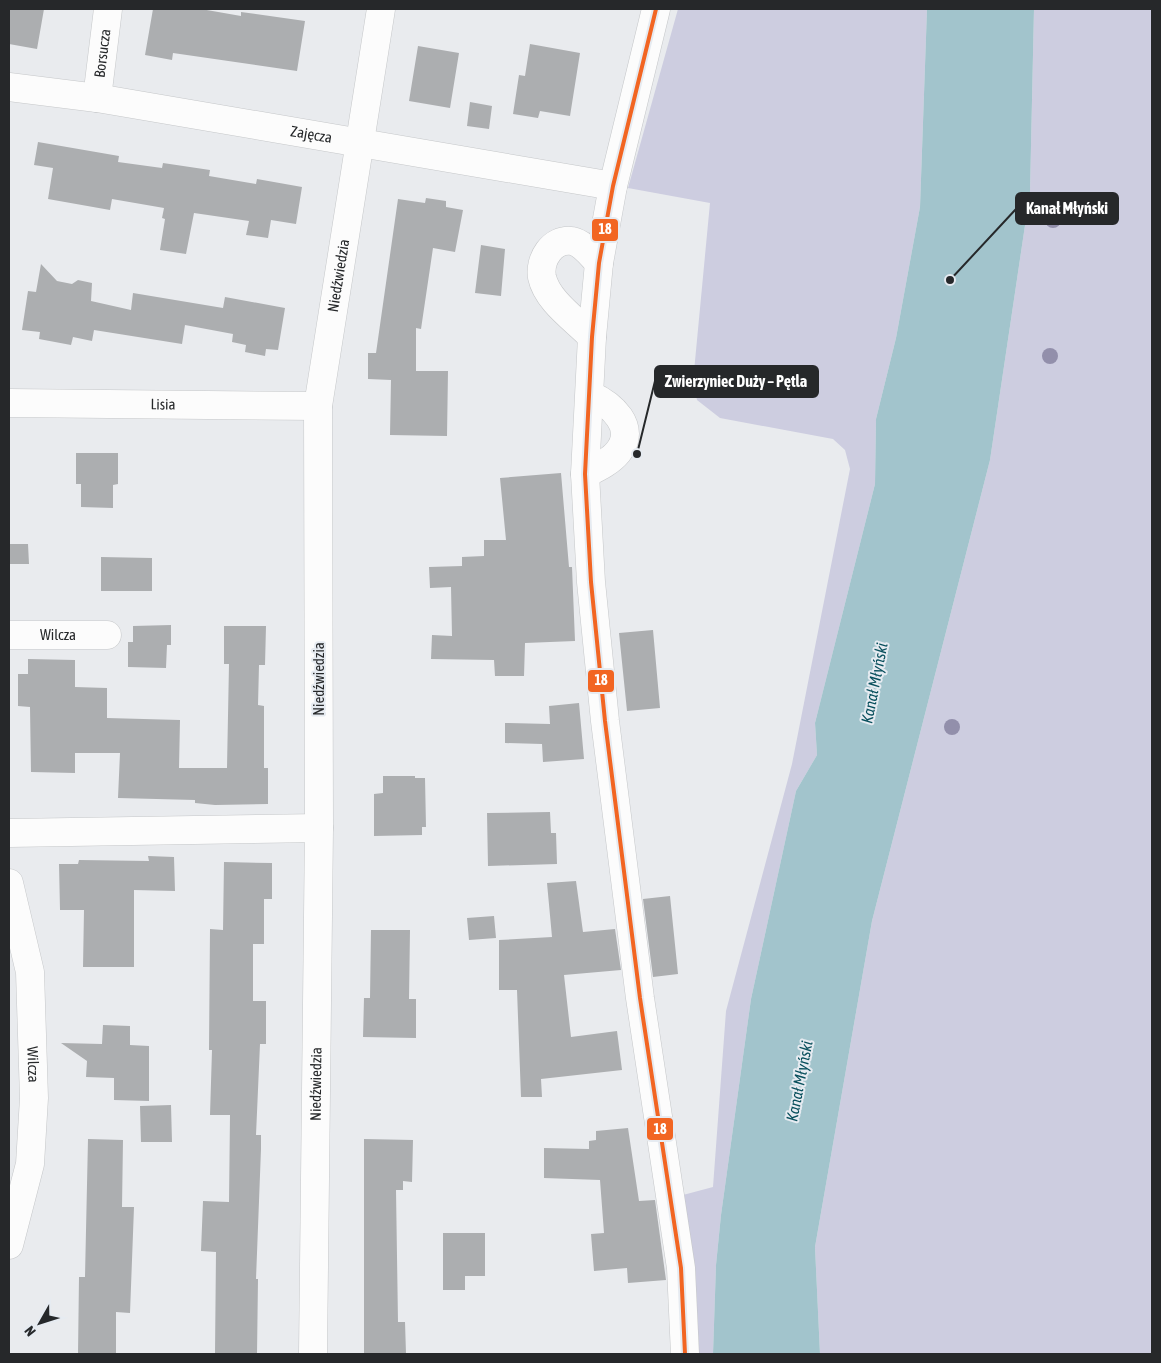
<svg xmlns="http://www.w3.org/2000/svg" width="1161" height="1363" font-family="'Asap Condensed',sans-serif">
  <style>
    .green { fill: #cdcde0 }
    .water { fill: #a2c4cc }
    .building { fill: #acaeb0 }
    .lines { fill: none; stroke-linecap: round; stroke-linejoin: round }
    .minor-casing { stroke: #c5c7c9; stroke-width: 29 }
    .minor { stroke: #fcfcfc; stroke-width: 28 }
    .bus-1-casing { stroke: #e6ebf1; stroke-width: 8 }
    .bus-1 { stroke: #f26522; stroke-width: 4 }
    .tree { fill: #928fab }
    .labels { text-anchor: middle; stroke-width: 4; stroke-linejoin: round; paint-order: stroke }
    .street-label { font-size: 15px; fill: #26282a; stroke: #e6ebf1 }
    .water-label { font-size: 16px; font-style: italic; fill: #084f5c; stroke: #e6ebf1 }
    .leader { fill: none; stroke: #26282a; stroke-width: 2 }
    .callout-dot { fill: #26282a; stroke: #e6ebf1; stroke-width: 2 }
    .callout { fill: #26282a; stroke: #26282a; stroke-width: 2 }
    .callout-label { font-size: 16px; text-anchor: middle; font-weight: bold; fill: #fff }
    .line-badge { stroke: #e6ebf1; stroke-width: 2 }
    .badge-label { font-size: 14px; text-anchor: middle; font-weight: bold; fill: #fff }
  </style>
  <rect width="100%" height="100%" fill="#e9ebee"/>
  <path class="green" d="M678,9H927L920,207L896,338L876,419L875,484L815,723L817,755L796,791L751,999L721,1215L716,1265L713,1354H695L683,1195L713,1187L726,1011L792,764L850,469L845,450L833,439L720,418L697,400L693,382L710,203L628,188Z
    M1034,9H1152V1354H820L815,1247L872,921L990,460L1030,192Z"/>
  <path class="water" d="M927,9H1034L1030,192L990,460L872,921L815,1247L820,1354H713L716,1265L721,1215L751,999L796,791L817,755L815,723L875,484L876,419L896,338L920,207Z"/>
  <path class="building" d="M9,9H44L37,49L9,44Z
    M153,9H201L241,16V12L305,21L297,71L173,53L172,60L145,55Z
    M530,44L580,53L570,116L540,111L538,118L513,114L519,75L525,76Z
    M418,46L459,53L450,108L409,101Z
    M470,102L492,106L489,129L467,126Z
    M38,142L119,156L118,162L162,168L163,163L210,170L209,176L256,184L257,179L302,187L296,224L271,220L268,238L246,235L249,221L194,213L186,254L160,250L165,219L162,218L164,208L112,199L110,210L48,199L53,168L34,165Z
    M426,198L446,201V207L463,210L455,252L433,248L421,329L416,328V371H448L447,436L390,435L391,380L368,379V353H376L398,199L425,203Z
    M481,245L505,249L501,296L475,293Z
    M41,264L57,281L72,284L78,280L92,283L91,301L131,310L133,293L223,308L225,297L285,308L278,350L266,349L265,356L245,352L246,345L232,342L233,334L185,325L182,344L94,330L92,341L73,337L71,345L39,339L40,332L22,330L28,291L36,292Z
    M76,453H118V484L113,485V508L81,507V484H76Z
    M561,473L569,567H572L575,641L525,643L524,676H495L494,660L431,659L432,635L452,636L451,587L430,588L429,567L462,566V557L484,556V540H506L500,478Z
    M9,544H28L29,564H9Z
    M101,557L152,558V591H101Z
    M171,625V645H167L166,668L128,667V642H133V626Z
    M224,626H266L265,665H259L258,705L264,706V768H268V804L215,805L195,803V800L118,798L120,753H75V773L31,772L30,707L18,706V674H28V659L75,660V687L107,688V718L180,720L179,768H227L229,664H224Z
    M653,630L660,708L627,711L619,633Z
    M579,703L584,759L543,762L542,744L505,743V723L550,724L549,706Z
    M383,776H415V778H425L426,827H422V835L374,836V794L383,793Z
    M550,812L551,833H556L557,864L488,866L487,813Z
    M148,856L174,857L175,891L134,890V967H83L84,910H60L59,864H78L79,860L149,861Z
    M224,862L272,863V899H264V944H253V1001H266V1044H260L256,1135H261V1149L256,1279H258L257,1354H215L216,1252L201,1251L203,1201L229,1202L230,1115H210L212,1050H209L210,929L223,930Z
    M576,881L583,932L615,929L621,970L564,975L571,1037L617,1031L622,1070L541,1079L542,1097H521L517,990H499V940L552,937L547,883Z
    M670,896L678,974L653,977L643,899Z
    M494,916L496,938L469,940L467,918Z
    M371,930H410L409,999H416V1038L363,1037L364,998H370Z
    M103,1025L130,1026V1045L149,1046V1101L114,1100V1078L86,1077L87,1061L61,1043L102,1044Z
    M171,1105L172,1142H141L140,1106Z
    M628,1128L639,1201L655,1200L666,1280L628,1283L627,1268L594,1271L591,1234L604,1233L600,1180L544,1178V1148L589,1149V1141L596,1140V1131Z
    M88,1139L123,1140L122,1207H134L130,1313L116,1312V1354H78L79,1277H85Z
    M364,1139L413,1140L412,1182L403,1181V1190H396L398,1322H405L406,1354H364Z
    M443,1233H485V1276H465V1290H443Z"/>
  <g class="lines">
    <g class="minor-casing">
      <g id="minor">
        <path d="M656,9L613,186L599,263L592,337L585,474L591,582L605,721L640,998L681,1268L685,1354"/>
        <path id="s1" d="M9,87L97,98L613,186"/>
        <path id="s2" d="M97,98L108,9"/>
        <path d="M592,337C576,320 547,301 542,277C539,260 552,238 572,241C583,243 591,255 599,263"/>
        <path id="s3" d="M9,403L318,406"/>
        <path d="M585,474C597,468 610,462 618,452C638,427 611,404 590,395"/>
        <path id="s4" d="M9,635H107"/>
        <path d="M9,833L319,828"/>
        <path id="s5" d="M9,883L30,972L34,1098L30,1164L9,1245"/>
        <path id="s6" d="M313,1354L319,828L318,406L381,9"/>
      </g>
    </g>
    <use href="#minor" class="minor"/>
    <g class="bus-1-casing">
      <path id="bus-1" d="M656,9L613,186L599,263L592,337L585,474L591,582L605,721L640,998L681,1268L685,1354"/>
    </g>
    <use href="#bus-1" class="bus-1"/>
  </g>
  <g class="tree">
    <circle cx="1053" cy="220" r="8"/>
    <circle cx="1050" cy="356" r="8"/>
    <circle cx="952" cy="727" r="8"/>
  </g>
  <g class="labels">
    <g class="street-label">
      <text dy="5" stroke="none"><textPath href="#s2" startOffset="45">Borsucza</textPath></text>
      <text dy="5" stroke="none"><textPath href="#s1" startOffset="306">Zajęcza</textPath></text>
      <text dy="5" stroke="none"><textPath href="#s6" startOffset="1080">Niedźwiedzia</textPath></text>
      <text dy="5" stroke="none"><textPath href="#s3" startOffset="154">Lisia</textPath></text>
      <text dy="5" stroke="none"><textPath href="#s4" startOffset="49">Wilcza</textPath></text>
      <text transform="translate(319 679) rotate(-90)" y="5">Niedźwiedzia</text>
      <text dy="5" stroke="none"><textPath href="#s5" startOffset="184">Wilcza</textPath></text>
      <text dy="5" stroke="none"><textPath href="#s6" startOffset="270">Niedźwiedzia</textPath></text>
    </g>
    <g class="water-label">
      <text transform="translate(874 683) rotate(-79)" y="6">Kanał Młyński</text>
      <text transform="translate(799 1081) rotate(-79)" y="6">Kanał Młyński</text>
    </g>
  </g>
  <path class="leader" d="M950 280L1016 209M637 454L655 381"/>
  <g class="callout-dot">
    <circle cx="950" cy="280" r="5"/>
    <circle cx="637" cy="454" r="5"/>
  </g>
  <g class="callout">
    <rect x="1016" y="193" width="102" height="31" rx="5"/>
    <rect x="655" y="366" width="163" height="31" rx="5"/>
  </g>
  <g class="callout-label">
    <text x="1067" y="214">Kanał Młyński</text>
    <text x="736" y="387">Zwierzyniec Duży – Pętla</text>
  </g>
  <g class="line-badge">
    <rect x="591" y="218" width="28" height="24" rx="5" fill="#f26522"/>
    <rect x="587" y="669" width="28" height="24" rx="5" fill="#f26522"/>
    <rect x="646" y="1117" width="28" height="24" rx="5" fill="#f26522"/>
  </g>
  <g class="badge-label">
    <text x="605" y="234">18</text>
    <text x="601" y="685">18</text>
    <text x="660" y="1134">18</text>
  </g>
  <rect width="1161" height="1363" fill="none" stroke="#26282a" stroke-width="20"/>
  <g transform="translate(40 1323) rotate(231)" stroke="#e6ebf1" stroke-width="4" paint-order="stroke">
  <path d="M0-4L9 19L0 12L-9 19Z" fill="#26282a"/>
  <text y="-8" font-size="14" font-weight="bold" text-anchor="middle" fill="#26282a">N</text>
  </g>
</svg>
